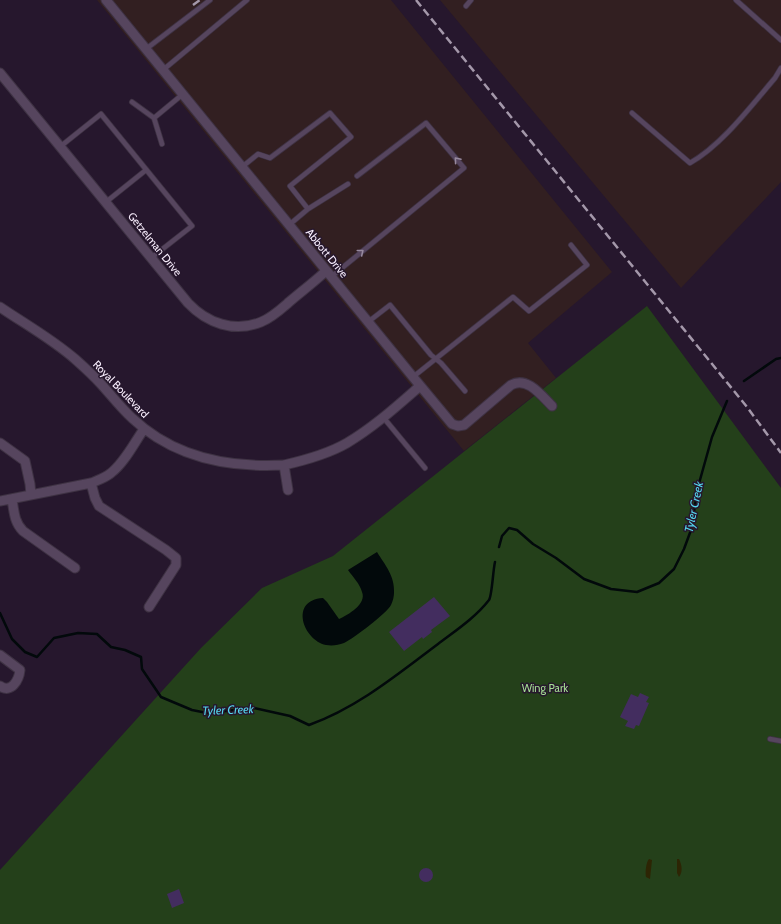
<svg xmlns="http://www.w3.org/2000/svg" width="781" height="924" font-family="Cabin,sans-serif">
  <style>
    .industrial { fill: #321f21 }
    .green { fill: #24401a }
    .sand { fill: #2d2504 }
    .water { fill: #02090b }
    .lines { fill: none; stroke-linecap: round; stroke-linejoin: round }
    .stream { stroke: #02090b; stroke-width: 2.5 }
    .building { fill: #432d5f }
    .service-casing { stroke: #3e3243; stroke-width: 6 }
    .minor-casing { stroke: #3e3243; stroke-width: 11 }
    .service { stroke: #56455e; stroke-width: 4.5 }
    .minor { stroke: #56455e; stroke-width: 9 }
    .rail { stroke: #a498aa; stroke-width: 2.5; stroke-dasharray: 8 4; stroke-linecap: butt }
    .oneway { stroke: #97899e }
    .labels { text-anchor: middle; stroke-width: 3; stroke-linejoin: round; paint-order: stroke }
    .street-label { font-size: 11px; fill: #f8eefd; stroke: #26172d }
    .park-label { font-size: 11px; fill: #a5de94; stroke: #26172d }
    .water-label { font-size: 12px; font-style: italic; fill: #54d5ec; stroke: #26172d }
  </style>
  <rect width="100%" height="100%" fill="#26172d"/>
  <path class="industrial" d="M97,0H391L612,272L528,343L556,378L464,451Z
    M440,0H781V182L681,288Z"/>
  <path class="green" d="M647,306L781,488V924H0V870L201,648L262,588L333,556Z"/>
  <path class="sand" d="M649,859L652,860L650,879L646,877C645,873 646,862 649,859Z
    M677,859H679C682,865 683,872 679,877L677,873Z"/>
  <path class="water" d="M377,552C385,565 395,576 394,593C394,596 393,601 391,605C387,613 353,639 344,643C338,645 333,646 326,645C303,640 289,600 323,598L327,602L339,619C348,615 367,604 362,592C360,584 353,577 348,570Z"/>
  <g class="lines">
    <path class="stream" d="M744,381L776,359L781,358
      M499,547L502,536L509,528L517,530L533,544L556,558L584,579L611,589L637,592L659,583L674,569L684,549L691,530L698,487L712,437L727,401
      M0,613L12,639L25,652L37,657L54,638L78,633L97,634L111,647L125,650L141,657L142,669L161,697L192,710L207,713L254,708L290,716L309,725C357,708 398,674 438,644C455,631 475,618 489,600C492,596 493,570 495,562"/>
  </g>
  <path class="building" d="M434,597L450,616L431,630L432,632L423,639L422,637L404,651L389,632Z
    M640,693L649,697L646,702L649,703L639,726L636,725L634,729L625,726L628,721L620,717L631,694L638,697Z
    M419 875a7 7 0 1 1 14 0a7 7 0 1 1-14 0Z
    M179,889L184,903L172,908L167,894Z"/>
  <g class="lines">
    <g class="service-casing">
      <path id="service" d="M736,0L781,40
        M466,6L471,0
        M146,49L210,0
        M163,70L247,0
        M132,102L154,118L183,94
        M632,113L690,163C722,145 751,106 775,78L781,68
        M154,118L162,144
        M61,146L101,114L192,226L151,258
        M242,167L258,154L270,158L330,113L351,137L290,186L308,209
        M106,202L146,170
        M289,225L308,209L348,184
        M331,277L464,168L426,123L357,176
        M368,322L390,305L431,355L441,363L465,391
        M413,377L513,297L529,311L587,265L571,245
        M383,417L425,468
        M770,739L781,741"/>
    </g>
    <g class="minor-casing">
      <path id="minor" d="M106,0L413,377L452,424L458,426L464,425L511,385C527,376 541,395 552,406
        M0,73L188,303C207,323 234,333 261,322C271,318 280,310 288,303C301,292 314,282 326,271
        M0,307C25,324 52,339 75,359C84,367 93,375 101,384C111,395 121,408 132,418C173,457 229,468 284,465L288,490
        M0,443L25,461L30,484L31,495
        M284,465C306,460 328,454 347,443C374,427 397,406 420,386
        M91,483L95,498L99,506L166,550L176,558V565L149,607
        M12,499C14,511 14,522 23,531L75,568
        M0,501L91,483C98,480 105,478 111,473C125,462 134,443 144,429
        M0,655L20,670C19,680 11,694 0,686"/>
    </g>
    <use href="#service" class="service"/>
    <use href="#minor" class="minor"/>
    <path class="rail" d="M416,0L747,407L781,453
      M193,5L200,0"/>
  </g>
  <defs><path id="oneway-chevron" d="M-2-3.5L2.5 0L-2 3.5" fill="none" stroke-width="1.6" stroke-linecap="round" stroke-linejoin="round"/></defs>
  <g class="oneway">
    <use href="#oneway-chevron" transform="translate(457 160) rotate(-130)"/>
    <use href="#oneway-chevron" transform="translate(361 252) rotate(-39)"/>
  </g>
  <g class="labels">
    <g class="street-label">
      <text transform="translate(155 244) rotate(51)" y="4">Getzelman Drive</text>
      <text transform="translate(327 253) rotate(51)" y="4">Abbott Drive</text>
      <text transform="translate(121 389) rotate(46)" y="4">Royal Boulevard</text>
    </g>
    <g class="park-label">
      <text x="545" y="692">Wing Park</text>
    </g>
    <g class="water-label">
      <text transform="translate(694 507) rotate(-78)" y="4">Tyler Creek</text>
      <text transform="translate(228 710) rotate(-2)" y="4">Tyler Creek</text>
    </g>
  </g>
</svg>
